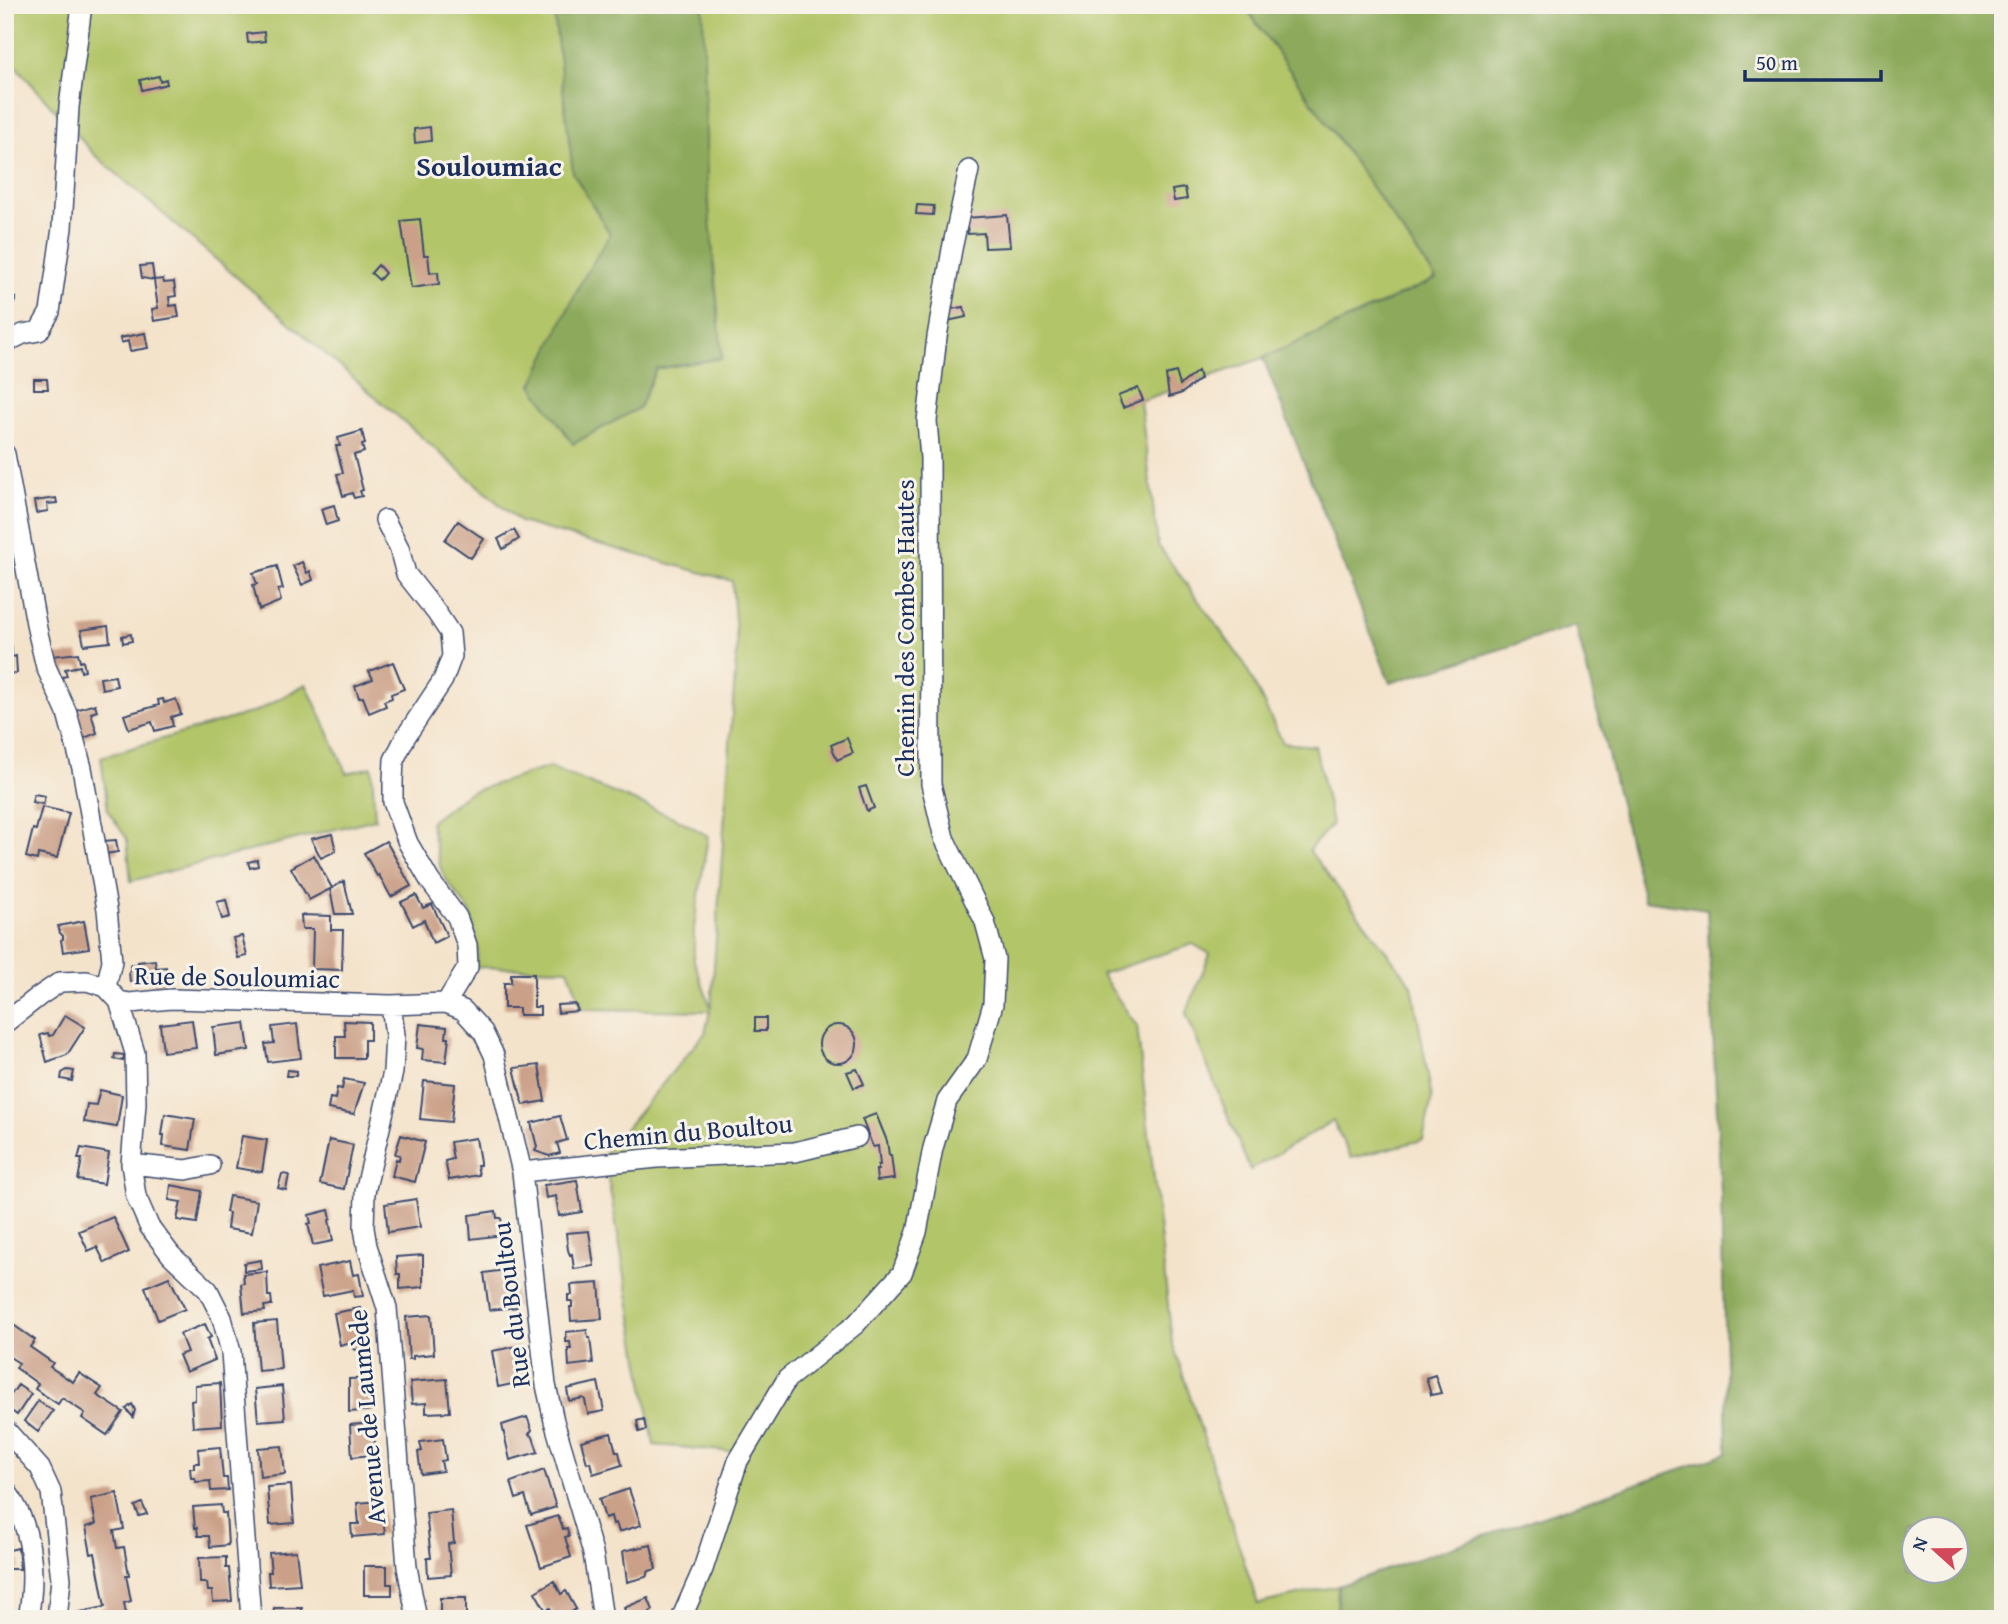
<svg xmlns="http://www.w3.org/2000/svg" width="2008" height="1624" font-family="'Gentium Book Plus',serif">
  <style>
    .green { fill: #b2c568; stroke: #667a63; stroke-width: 2 }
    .forest { fill: #8daa5c; stroke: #546c5d; stroke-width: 2; fill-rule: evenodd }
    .building { fill: #cba088 }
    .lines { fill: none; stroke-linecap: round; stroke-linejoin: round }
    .minor-casing { stroke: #3c4a6e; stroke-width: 22 }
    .minor { stroke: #fff; stroke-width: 19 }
    .labels { text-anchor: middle; stroke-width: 6; stroke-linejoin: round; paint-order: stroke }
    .street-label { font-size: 26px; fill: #1b2f5e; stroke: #f7f3e8 }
    .neighbourhood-label { font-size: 28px; font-weight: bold; fill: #1b2f5e; stroke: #f7f3e8 }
  </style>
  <rect width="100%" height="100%" fill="#f7f3e8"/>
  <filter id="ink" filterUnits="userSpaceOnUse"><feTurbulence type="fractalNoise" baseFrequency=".0143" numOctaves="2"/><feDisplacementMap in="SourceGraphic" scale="14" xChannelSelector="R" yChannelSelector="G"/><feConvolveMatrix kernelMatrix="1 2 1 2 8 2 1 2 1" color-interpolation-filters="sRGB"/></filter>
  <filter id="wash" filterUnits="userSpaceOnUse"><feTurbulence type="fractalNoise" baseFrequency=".00686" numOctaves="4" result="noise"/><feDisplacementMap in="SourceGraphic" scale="28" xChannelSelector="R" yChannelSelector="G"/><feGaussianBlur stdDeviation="1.57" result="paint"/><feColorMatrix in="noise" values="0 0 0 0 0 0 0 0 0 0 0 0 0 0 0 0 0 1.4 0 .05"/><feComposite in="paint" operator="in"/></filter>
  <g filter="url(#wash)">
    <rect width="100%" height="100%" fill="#f4e3cb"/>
    <path class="green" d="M5,5H1244L1436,279L1263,358L1140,401L1158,545L1244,663L1283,743L1315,746L1332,824L1309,850L1412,985L1432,1098L1423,1140L1351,1158L1333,1121L1250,1170L1186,1014L1210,954L1193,944L1101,974L1137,1026L1172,1341L1258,1604L1338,1586L1337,1619H684L736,1452L654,1445L604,1154L705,1033L710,1011L583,1009L568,969L476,967L478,950L471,913L444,877L440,866L430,822L468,793L549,767L676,818L708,836L694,928V961L711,1008L737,647L732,581L520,522L94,154L5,54Z
      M306,684L347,773L372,767L375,819L131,881L127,839L108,811L101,757L257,711Z"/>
    <path class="forest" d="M553,5H703L707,184L722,358L656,369L639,408L573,444L532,385L579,286L610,234L573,173Z
      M1244,5H2003V1619H1337L1338,1586L1727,1453L1721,1194L1707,909L1644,900L1576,626L1390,683L1263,358L1436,279ZM1913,1530H1955V1572H1913Z"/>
    <g id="blocks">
      <path class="building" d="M264,32L265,41L248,43L247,34Z
        M159,76L160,81L166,79L167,84L142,90L140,80Z
        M430,127L431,141L415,143L414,129Z
        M9,150L10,171H5V151Z
        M1185,188L1187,199L1174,201L1172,190Z
        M917,205L934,206L933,215L916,214Z
        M1007,215L1010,247L985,248L984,233L968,234L966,218Z
        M420,219L424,255H428L430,273L438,272L439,284L411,288L401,221Z
        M152,265L154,280L163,279L164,283L174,282L176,296L169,297L170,306L177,305L179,317L154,321L152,309L158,308L154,280L142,278L140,266Z
        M378,265L385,273L379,280L371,273Z
        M5,295L16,298L9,316L5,315Z
        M964,307L966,317L943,322L945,310Z
        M145,333L148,348L130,351L128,341L121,343L120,338Z
        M1198,371L1200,379L1182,393L1169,397L1166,375L1176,372L1180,385Z
        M34,379H47L48,389H34Z
        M1138,388L1143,400L1123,408L1118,396Z
        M362,431L365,444L362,445L364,452L354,455L363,490L360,491L362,496L354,498L352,493L343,496L337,474L343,473L336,446H340L338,438Z
        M56,498L57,503L47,504L48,511L36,513L34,501Z
        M334,505L338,521L326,525L321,509Z
        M458,521L484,539L471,558L445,540Z
        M514,530L519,539L503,549L498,539Z
        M302,562L307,573L310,571L313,580L302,585L293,566Z
        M277,566L283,589L278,590L281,601L259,610L253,585L257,584L253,573Z
        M9,582L11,598L5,599V583Z
        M108,626L110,642L84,645L81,630Z
        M131,634L132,641L123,643L122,636Z
        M5,647H12V657L16,656L17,673L5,674Z
        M78,653L80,662L83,661L85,671L81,672L80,666L65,669L67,676L57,678L52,656Z
        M393,662L404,689L391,694L392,698L384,701L386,706L369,713L363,697L359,698L355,686L373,679L369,671Z
        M115,676L117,686L102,689L100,678Z
        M163,699L164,703L176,699L181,714L171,717L173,726L155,731L152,722L129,729L124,715L159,705L158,700Z
        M95,704L97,711L91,713L97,733L82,739L73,711Z
        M847,738L853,753L837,760L831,745Z
        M866,786L874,808L867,811L859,788Z
        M34,794L45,796L43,804L32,802Z
        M42,807L69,813L57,858L38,854L37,860L26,857L33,829L36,830Z
        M332,834L336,851L321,858L311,839Z
        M116,840L118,852L105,854L103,841Z
        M386,841L411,886L391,897L379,875L377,876L364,853Z
        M314,855L332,888L344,881L352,914H335L330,889L309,900L291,868Z
        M257,860L258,866L250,868L248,862Z
        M416,895L423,908L432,904L447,936L433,943L424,920L413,926L401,902Z
        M226,900L230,917L222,919L217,902Z
        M301,915L331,916V930H343L342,970L312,969L313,929H302Z
        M84,921L89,948L63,952L61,940L63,939V936L60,933L58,926Z
        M242,936L247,956L238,958L233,938Z
        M155,960L156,968L166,967L168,983L153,985L152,980L130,982L129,971L131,970L130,965L138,964V962Z
        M511,974H534V1007H540V1015H519V1008H504V983H511Z
        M575,1004L578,1011L558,1013L557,1005Z
        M65,1015L85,1027L67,1055L47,1062L40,1035L48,1033L49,1036L53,1035Z
        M755,1018H766V1031H755Z
        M192,1020L196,1048L163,1052L160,1024Z
        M344,1021L370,1022V1040H364V1058H336V1036H345Z
        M245,1023L249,1050L216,1055L213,1027Z
        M297,1024L301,1058L268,1062L265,1044L274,1043L272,1027Z
        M420,1024L447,1027L446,1038H449L446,1062L422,1060L423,1049L417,1048Z
        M819 1044a19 19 0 1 1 38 0a19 19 0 1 1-38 0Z
        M115,1054L124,1055L123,1061L114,1059Z
        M539,1065L545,1101L523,1105L514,1068Z
        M857,1069L864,1084L854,1088L847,1072Z
        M67,1070L74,1071L72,1081L61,1079L62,1073Z
        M287,1070L297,1071L296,1076H286Z
        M344,1079L364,1083L354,1114L328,1109L330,1098L335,1099L337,1088L342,1089Z
        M424,1081L455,1084L451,1122L420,1119Z
        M100,1090L122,1095L117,1127L84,1122L87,1104L96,1105Z
        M165,1114L195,1119L190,1150L163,1146L164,1135H162Z
        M876,1114L887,1141L889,1155H891L894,1179L877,1181L876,1170H878V1165H880L878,1146L873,1147L862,1119Z
        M560,1116L567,1140L557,1143L560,1153L549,1156L535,1151L537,1147L531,1123Z
        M401,1135L425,1142L415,1182L392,1176L396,1159L399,1160L400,1155L395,1154Z
        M242,1136L267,1140L262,1172L236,1168Z
        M476,1138L480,1162V1165H477L479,1175L449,1180L445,1161L453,1159L450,1142Z
        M329,1140L353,1145L344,1189L320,1184Z
        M81,1148L109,1153L104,1184L78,1180L82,1159H78Z
        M282,1174L289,1175L286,1190L278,1188Z
        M577,1180L582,1212L559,1216L556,1196L546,1198L544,1185Z
        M171,1185L202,1191L197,1223L177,1220L181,1202L169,1200Z
        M229,1196L257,1201L252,1233L227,1229L229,1213L226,1212Z
        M416,1199L420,1227L388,1232L385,1204Z
        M329,1210L331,1219L329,1220L333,1241L313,1245L308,1224L311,1223L309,1215Z
        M496,1211L497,1218H501L503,1235L471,1239L469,1215Z
        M113,1217L129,1252L105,1263L97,1247L88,1251L79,1231Z
        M589,1231L594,1266L574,1269L572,1254L570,1255L568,1250L566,1233Z
        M423,1255V1287L400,1289V1274H397L396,1257Z
        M261,1260L262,1269L244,1271V1263Z
        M350,1261L353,1275L359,1274L363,1296L354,1297L353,1290L323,1296L317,1268Z
        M512,1269L517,1307L489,1310L484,1273Z
        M267,1272L268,1296H271L272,1305L264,1306L265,1311L244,1313L241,1284L244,1283L243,1274Z
        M169,1277L185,1309L158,1320L145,1287Z
        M599,1283L602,1319L571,1321L570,1307H572V1301H568V1295H572L571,1285Z
        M360,1308L363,1323L359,1324L364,1349L356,1350L353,1348L351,1342L340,1345L334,1313Z
        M431,1315L434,1354L413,1356V1359H409L406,1317Z
        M277,1321L281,1369L258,1371L254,1323Z
        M12,1324L35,1340L30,1347L53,1363L50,1367L73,1382L79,1373L102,1388L97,1395L123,1412L107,1435L82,1418L85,1413L62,1398L58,1404L35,1389L38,1384L16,1368L19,1363L5,1354V1331L7,1332Z
        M205,1324L211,1337L207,1339L215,1360L186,1372L179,1355L187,1352L180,1334Z
        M587,1330L588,1338H590L593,1363L569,1366L568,1349H571L570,1342H566V1332Z
        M519,1346L526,1381L498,1387L492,1351Z
        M1435,1375L1441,1393L1431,1395L1426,1378Z
        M370,1378L373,1410L349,1412V1379Z
        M447,1379L450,1412L426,1413V1403L412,1404L410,1382Z
        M598,1382L604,1411L588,1414L585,1400L583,1398L569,1401L567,1389Z
        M220,1383L222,1425L193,1427L191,1401L195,1400V1385Z
        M18,1385L31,1394L17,1415L5,1406V1403Z
        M282,1386L285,1419L258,1421L255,1389Z
        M38,1401L53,1411L38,1432L24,1421Z
        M132,1404L135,1410L133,1417L126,1409Z
        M527,1417L532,1430L529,1434L533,1437L538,1452L510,1460L502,1425Z
        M644,1419L646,1430L639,1432L637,1421Z
        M373,1423L375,1444H371L372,1455L352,1457L350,1425Z
        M611,1433L616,1452H619L622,1465L593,1474L590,1462L587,1463L581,1441Z
        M443,1439L446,1460L441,1461L443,1471L421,1474L418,1452L422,1451L420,1442Z
        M282,1446L285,1474L260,1477L258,1448Z
        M220,1447L223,1478H227L228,1490L211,1491L210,1481L196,1482L195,1478H191L190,1468H194V1463H199L198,1449Z
        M544,1470L556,1507L531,1515L525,1496L516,1499L511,1482Z
        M291,1485L294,1523L270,1525L267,1487Z
        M629,1489L641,1525L619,1532L616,1523L613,1524L611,1516L605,1518L599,1499Z
        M117,1493L124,1529L114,1531L117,1548L124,1547L129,1575H126L131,1601L124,1603L127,1619H74L75,1613L105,1607L95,1553L91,1554L86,1527L96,1524L91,1499Z
        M381,1501L385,1534L352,1537L351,1524H359L357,1503Z
        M142,1503L147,1514L139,1516L135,1506Z
        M221,1505L222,1513H226L228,1545L210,1547L209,1536H198L197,1527L195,1528L193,1507Z
        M451,1510L454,1543L448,1544L451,1575L428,1577L427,1558H431L426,1513Z
        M558,1516L563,1529L567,1528L569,1536L565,1537L571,1557L541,1567L527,1525Z
        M651,1545L656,1569L649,1571L646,1577L627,1582L623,1551Z
        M18,1548L20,1569H5V1551Z
        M296,1551L300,1584L269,1586L268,1572H271L269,1553Z
        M226,1557V1568H229L232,1601L213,1602L212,1591H208L207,1583H200L199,1558Z
        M364,1566H387V1584H392V1595H364Z
        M554,1581L561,1594L566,1591L576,1609L560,1619H556L550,1608L546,1611L535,1592Z
        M440,1598H466V1619H440Z
        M648,1598L653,1610L650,1612L652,1619H629L624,1608Z
        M274,1608H302L301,1619H273Z
        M203,1614L232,1616V1619H203Z"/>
    </g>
  </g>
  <g filter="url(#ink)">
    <use href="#blocks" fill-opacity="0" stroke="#3c4a6e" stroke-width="2"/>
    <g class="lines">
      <g class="minor-casing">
        <path id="minor" d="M5,343L23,334L39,331L50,312L62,228L69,107L82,5
          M5,454L37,629L46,667L67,713L82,768L107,909L112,961L106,987
          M385,520L399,548L406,574L436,612L450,633L452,656L443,680L406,736L394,760L393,781V802L408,843L430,881L457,917L467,945L468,967L446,1003
          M119,1001L135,1053L136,1104L131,1164L136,1196L149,1226L171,1255L208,1290L222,1318L231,1352L251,1619
          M391,1005L395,1035L393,1072L365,1192L364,1228L367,1246L387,1308L407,1567L417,1619
          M5,1023L38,997L60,982L87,981L106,987L119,1001L130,1003L171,999L391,1005L446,1003L463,1010L483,1032L494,1055L522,1172L546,1385L554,1421L593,1553L603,1619
          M131,1164L186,1170L210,1165
          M522,1172L657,1158L795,1152L857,1137
          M5,1429L40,1468L51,1492L61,1579L57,1619
          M5,1489C34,1527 36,1574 28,1619
          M681,1619L703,1569L738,1461L787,1379L856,1324L902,1273L917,1232L933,1148L947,1101L977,1059L993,1004L995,959L985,922L944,838L931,784L930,458L927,421L937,337L952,249L969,170"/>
      </g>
      <use href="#minor" class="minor"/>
    </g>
  </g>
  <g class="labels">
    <g class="street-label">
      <text transform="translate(905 628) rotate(-90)" y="9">Chemin des Combes Hautes</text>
      <text transform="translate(237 977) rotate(1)" y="9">Rue de Souloumiac</text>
      <text transform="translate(688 1132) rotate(-5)" y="9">Chemin du Boultou</text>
      <text transform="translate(511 1305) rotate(-97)" y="9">Rue du Boultou</text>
      <text transform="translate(367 1417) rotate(-95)" y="9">Avenue de Laumède</text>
    </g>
    <g class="neighbourhood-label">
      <text x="489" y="176">Souloumiac</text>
    </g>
  </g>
  <rect width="2008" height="1624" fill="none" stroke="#f7f3e8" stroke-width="28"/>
  <g transform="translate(1935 1550) rotate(291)"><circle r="33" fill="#f7f3e8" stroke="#9fa5b1" stroke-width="2"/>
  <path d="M0-5L12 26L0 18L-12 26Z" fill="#d1495b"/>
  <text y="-10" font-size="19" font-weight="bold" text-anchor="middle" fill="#1b2f5e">N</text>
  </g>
  <path d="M1745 70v10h136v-10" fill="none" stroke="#1b2f5e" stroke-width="3.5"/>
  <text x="1756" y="70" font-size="21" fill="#1b2f5e" stroke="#f7f3e8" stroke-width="5" paint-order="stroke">50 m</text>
</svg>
